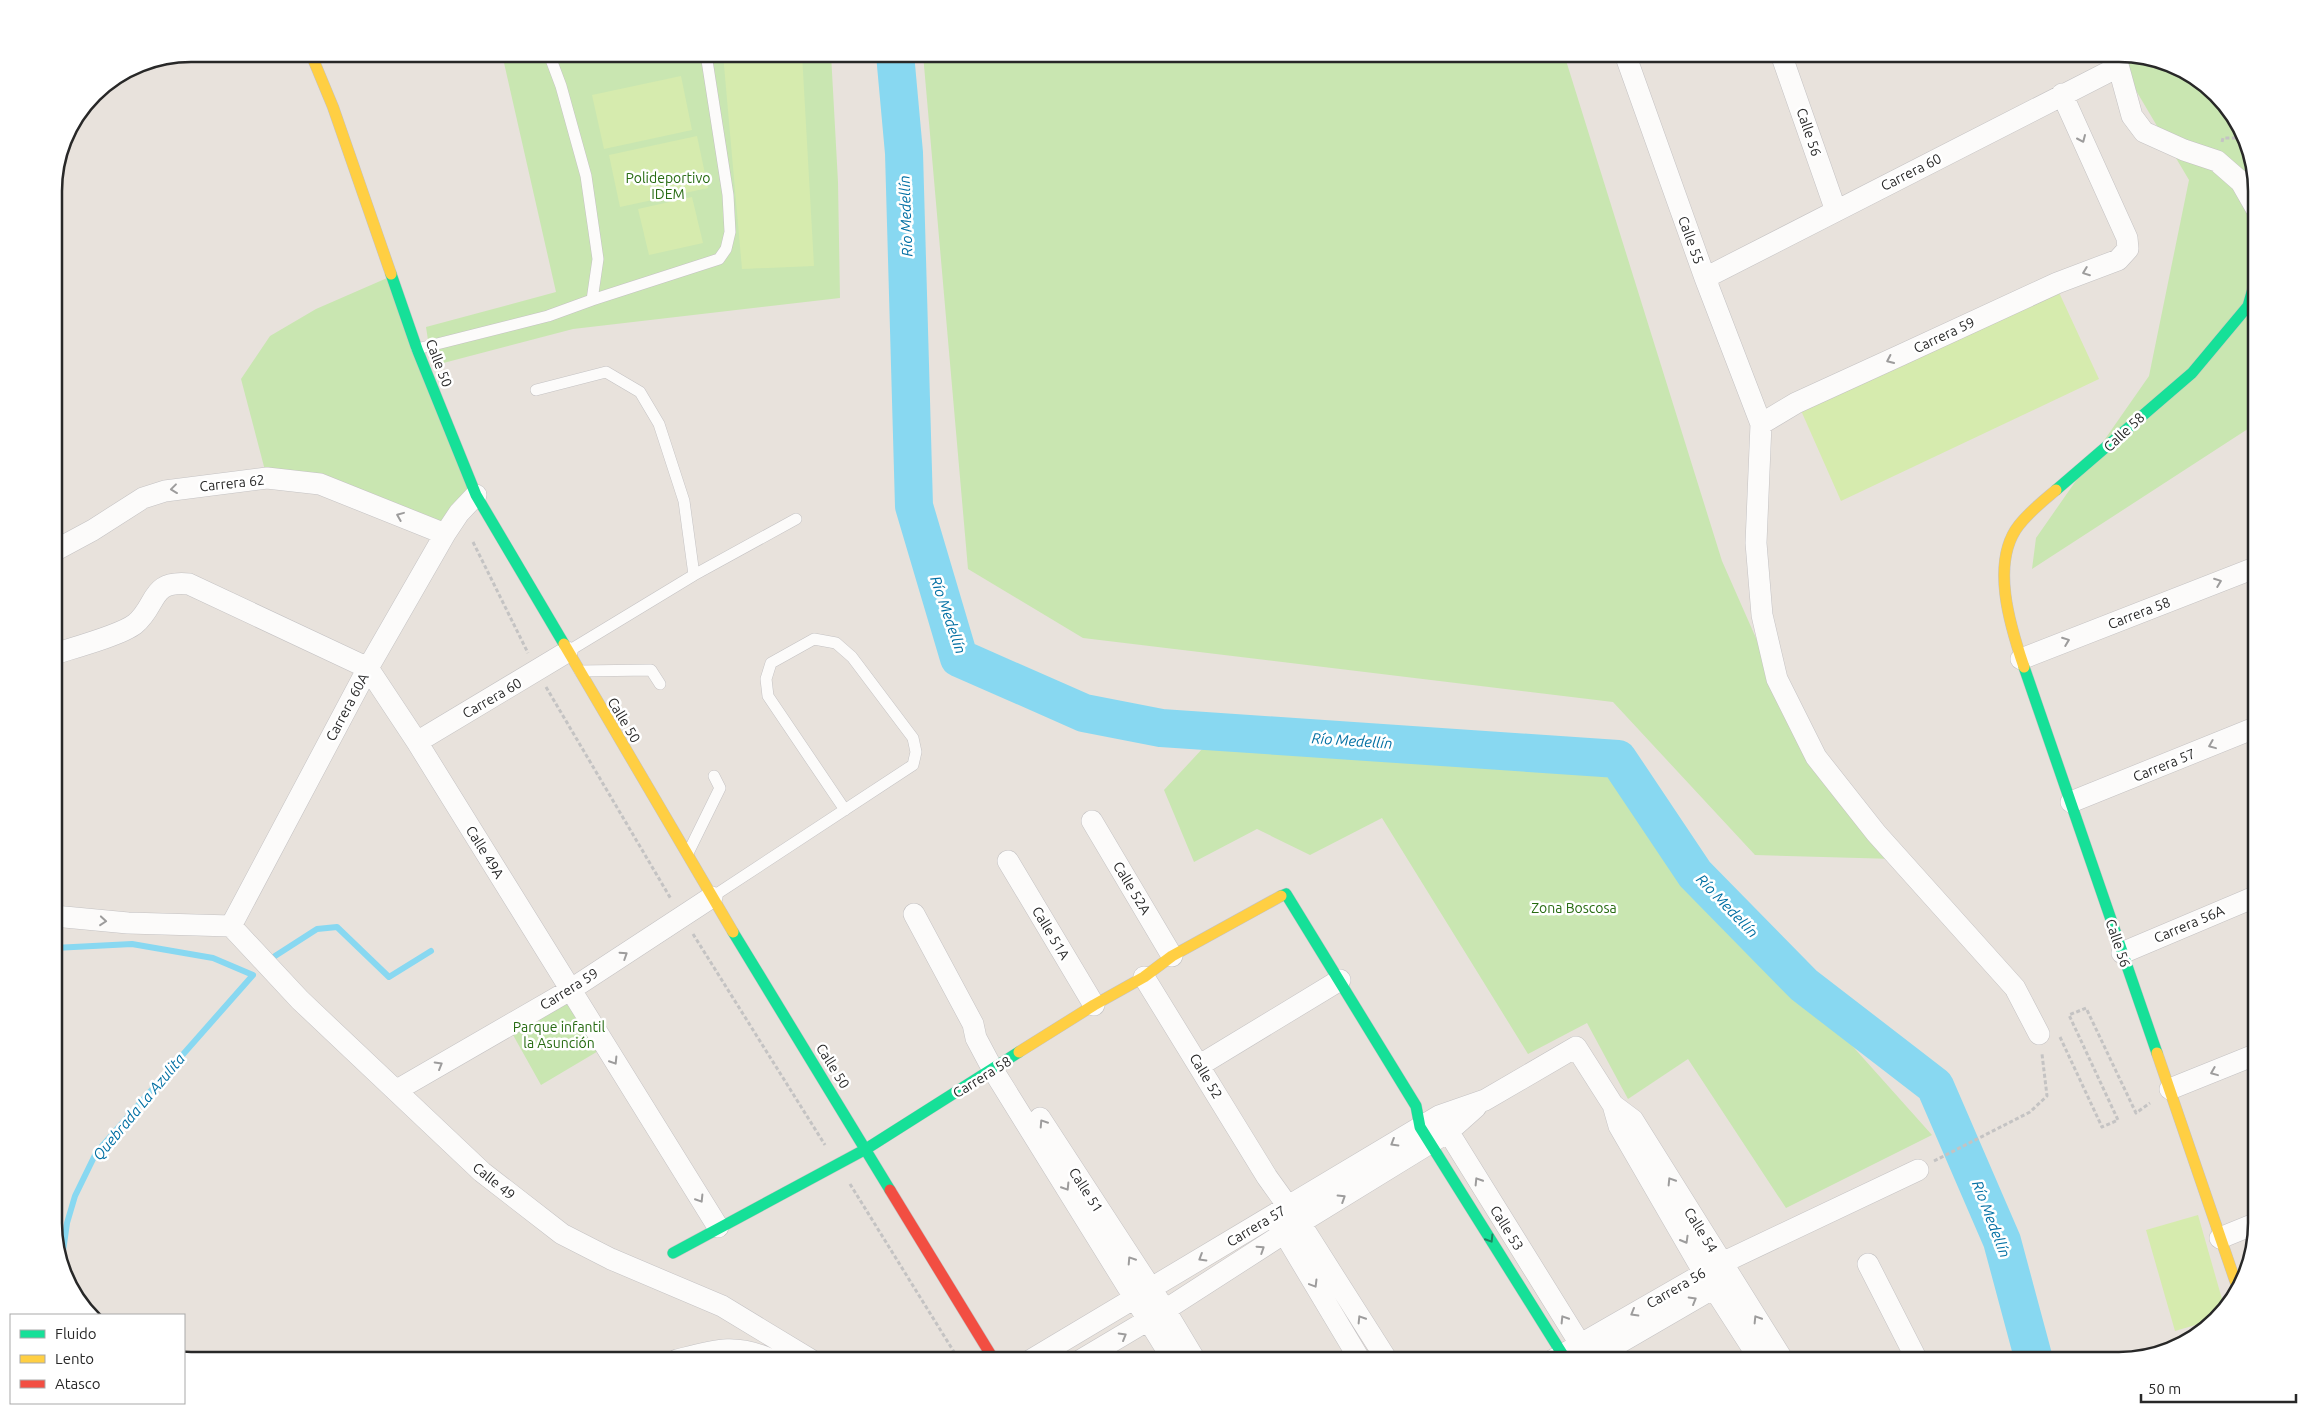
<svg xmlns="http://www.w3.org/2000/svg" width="2311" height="1414" font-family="Ubuntu,sans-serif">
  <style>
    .green { fill: #c9e6b1 }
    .pitch { fill: #d6ebae }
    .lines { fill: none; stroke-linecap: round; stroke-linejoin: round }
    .stream { stroke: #88d8f1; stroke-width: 6 }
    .river { stroke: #88d8f1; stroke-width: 38 }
    .lane-casing { stroke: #c4c2c3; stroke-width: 12 }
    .street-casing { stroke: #c4c2c3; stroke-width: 22 }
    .fast-casing { stroke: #c4c2c3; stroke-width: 12 }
    .slow-casing { stroke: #c4c2c3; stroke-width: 12 }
    .jam-casing { stroke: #c4c2c3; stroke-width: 12 }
    .path { stroke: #c4c3c3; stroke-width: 3; stroke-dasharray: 4 2.5; stroke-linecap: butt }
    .lane { stroke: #fcfbfa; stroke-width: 11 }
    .street { stroke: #fcfbfa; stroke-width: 21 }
    .fast { stroke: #16e098; stroke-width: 11 }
    .slow { stroke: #ffcf43; stroke-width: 11 }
    .jam { stroke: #f24e42; stroke-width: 11 }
    .oneway { stroke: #9d9c9c }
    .oneway2 { stroke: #1f8460 }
    .labels { text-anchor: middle; stroke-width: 5; stroke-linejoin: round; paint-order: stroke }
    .street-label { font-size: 14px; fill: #282828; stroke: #fff }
    .park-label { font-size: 14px; fill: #276b12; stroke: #fff }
    .water-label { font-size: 15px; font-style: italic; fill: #016fa3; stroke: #fff }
    .rim { fill: none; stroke: #282828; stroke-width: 2.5 }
  </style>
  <rect width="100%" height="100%" fill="#e8e2dc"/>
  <path class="green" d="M502,54H831L838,182L840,298L573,329L432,366L426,327L556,292Z
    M923,54H1564L1722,561L1808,756L1895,859L1755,855L1613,702L1083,638L968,569Z
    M2124,55L2189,72L2239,122L2257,183V423L2032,569L2036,538L2149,376L2189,180L2128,77Z
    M394,275L476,495L445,534L267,478L241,379L270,336L316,309Z
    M1204,747L1602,766L1932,1135L1786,1208L1688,1059L1628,1099L1587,1023L1528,1054L1382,818L1310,855L1257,829L1194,862L1164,790Z
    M570,990L605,1047L541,1085L508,1026Z"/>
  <path class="pitch" d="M723,54H802L814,266L742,269Z
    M681,76L692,130L604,149L592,95Z
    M697,136L708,188L620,207L609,155Z
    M692,197L703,243L649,255L638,209Z
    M2056,286L2099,379L1841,501L1799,406Z
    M2198,1215L2224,1306L2209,1321L2175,1331L2146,1230Z"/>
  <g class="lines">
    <path class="stream" d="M54,948L132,944L213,958L253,975L96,1153L75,1196L67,1223L62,1258
      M275,956L317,929L337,927L389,977L431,951"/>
    <path class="river" d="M895,54L904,153L914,506L959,658L1084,713L1161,728L1618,759L1695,874L1804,985L1935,1086L2002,1241L2034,1360"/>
    <g class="lane-casing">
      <path id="lane" d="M592,300L719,259L726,249L730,232L728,195L706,54
        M417,349L548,316L592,300L598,259L586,176L561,86L549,54
        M536,390L606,372L640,392L659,424L684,501L694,575
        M567,652L694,575L796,519
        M580,671L651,670L660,684
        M688,853L720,788L714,776
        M712,897L913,765L916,752L913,738L852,657L836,643L814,639L771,663L766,679L768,696L845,810"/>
    </g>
    <g class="street-casing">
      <path id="street" d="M1625,54L1705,278L1761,424L1756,543L1762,615L1777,679L1816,757L1876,833L2015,988L2039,1034
        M1781,54L1836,211
        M2115,54L2132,116L2144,132L2184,150L2217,161L2241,182L2257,210
        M1705,278L2118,67
        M1761,424L1796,403L1901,355L2057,283L2118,260L2128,249L2127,238L2062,94
        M54,551L93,530L143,498L165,491L267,478L320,484L445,534
        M54,654C73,648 121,635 135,624C158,605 149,580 189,584L368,668L417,742L718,1227
        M2021,659L2257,567
        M417,742L567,652
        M2071,802L2257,727
        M1092,821L1172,956
        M1008,861L1094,1005
        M914,914L973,1024L976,1038L993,1070L1173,1360
        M54,916L128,923L231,926
        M231,926L300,1000L482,1172L562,1234L611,1259L722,1306L811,1360
        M231,926L368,668L445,534L459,513L476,495
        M2122,953L2257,896
        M1144,977L1267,1177L1300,1223L1387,1360
        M1200,1065L1340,980
        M2170,1089L2257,1054
        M397,1090L570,990L712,897
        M1613,1105L1633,1120L1783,1360
        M1040,1118L1165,1310L1195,1360
        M1441,1120L1590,1360
        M1278,1223L1360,1360
        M2220,1238L2257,1223
        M1868,1264L1917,1360
        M677,1360C715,1350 735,1343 772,1360
        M1031,1360L1439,1116L1485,1100L1576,1047L1613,1105L1619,1126L1704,1273L1760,1360
        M1081,1360L1165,1310L1300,1223L1448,1132L1476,1107
        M1553,1360L1722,1263L1918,1170
        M1590,1360L1726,1281"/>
    </g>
    <g class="fast-casing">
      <path id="fast" d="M391,274L417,349L476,495L564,644
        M2056,490L2192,373L2248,306L2257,275
        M2024,667L2157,1053
        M1281,896L1286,894L1416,1106L1420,1127L1566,1360
        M733,932L890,1190
        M673,1253L866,1149L1019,1052"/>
    </g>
    <g class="slow-casing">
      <path id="slow" d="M311,54L333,107L391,274
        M564,644L733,932
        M2024,667C2010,626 1990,562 2019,525C2030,511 2043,501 2056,490
        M1019,1052L1094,1005L1144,977L1172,956L1281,896
        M2157,1053L2239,1292"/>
    </g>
    <g class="jam-casing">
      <path id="jam" d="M890,1190L994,1360"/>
    </g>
    <path class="path" d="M2222,142L2223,138H2243
      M473,542L528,653
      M546,687L671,899
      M693,934L825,1145
      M2060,1037L2102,1127L2118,1120L2069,1015L2086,1008L2136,1113L2150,1103
      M1934,1161L2030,1112L2047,1096L2042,1054
      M850,1184L959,1360"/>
    <use href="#lane" class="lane"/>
    <use href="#street" class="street"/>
    <use href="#fast" class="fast"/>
    <use href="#slow" class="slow"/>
    <use href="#jam" class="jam"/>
  </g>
  <defs><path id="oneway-chevron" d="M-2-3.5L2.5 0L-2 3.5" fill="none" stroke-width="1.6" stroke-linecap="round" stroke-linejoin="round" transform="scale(1.25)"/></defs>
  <g class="oneway">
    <use href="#oneway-chevron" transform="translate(2082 139) rotate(66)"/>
    <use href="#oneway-chevron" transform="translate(2086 272) rotate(159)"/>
    <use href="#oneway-chevron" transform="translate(1890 360) rotate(155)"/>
    <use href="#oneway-chevron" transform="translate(174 489) rotate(173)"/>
    <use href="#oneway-chevron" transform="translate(400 516) rotate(-158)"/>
    <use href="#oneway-chevron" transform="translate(2218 582) rotate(-21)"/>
    <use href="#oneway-chevron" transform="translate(2066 641) rotate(-21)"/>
    <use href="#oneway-chevron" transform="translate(2212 745) rotate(158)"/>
    <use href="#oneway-chevron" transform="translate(103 921) rotate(5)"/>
    <use href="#oneway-chevron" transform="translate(624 955) rotate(-33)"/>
    <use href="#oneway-chevron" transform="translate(614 1061) rotate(58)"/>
    <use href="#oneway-chevron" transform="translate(439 1065) rotate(-30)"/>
    <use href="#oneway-chevron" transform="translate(2214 1072) rotate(158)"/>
    <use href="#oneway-chevron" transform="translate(1043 1123) rotate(-123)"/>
    <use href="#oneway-chevron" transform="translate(1394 1143) rotate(149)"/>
    <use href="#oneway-chevron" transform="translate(1478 1181) rotate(-122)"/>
    <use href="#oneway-chevron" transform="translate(1671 1181) rotate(-122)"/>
    <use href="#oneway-chevron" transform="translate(1066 1187) rotate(58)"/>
    <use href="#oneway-chevron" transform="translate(1342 1198) rotate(-32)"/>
    <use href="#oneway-chevron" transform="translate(700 1199) rotate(58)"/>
    <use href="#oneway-chevron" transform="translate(1685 1240) rotate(60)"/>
    <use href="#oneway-chevron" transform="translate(1261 1249) rotate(-33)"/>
    <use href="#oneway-chevron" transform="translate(1202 1258) rotate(149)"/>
    <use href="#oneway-chevron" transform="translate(1131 1260) rotate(-123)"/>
    <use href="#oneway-chevron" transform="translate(1314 1284) rotate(59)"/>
    <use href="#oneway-chevron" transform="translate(1693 1300) rotate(-30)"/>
    <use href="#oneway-chevron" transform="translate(1634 1313) rotate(150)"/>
    <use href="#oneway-chevron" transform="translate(1361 1319) rotate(-122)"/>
    <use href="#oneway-chevron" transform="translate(1564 1319) rotate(-122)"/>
    <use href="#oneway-chevron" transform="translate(1757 1319) rotate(-122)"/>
    <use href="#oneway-chevron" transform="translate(1123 1336) rotate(-30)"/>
  </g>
  <use class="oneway2" href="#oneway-chevron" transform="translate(1490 1239) rotate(58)"/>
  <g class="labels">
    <g class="street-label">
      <text transform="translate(1809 132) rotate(71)" y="5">Calle 56</text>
      <text transform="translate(1911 172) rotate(-27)" y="5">Carrera 60</text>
      <text transform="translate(1691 240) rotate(70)" y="5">Calle 55</text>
      <text transform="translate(1944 335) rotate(-25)" y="5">Carrera 59</text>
      <text transform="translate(439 363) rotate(69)" y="5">Calle 50</text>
      <text transform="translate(2124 432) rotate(-43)" y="5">Calle 58</text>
      <text transform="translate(232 483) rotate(-6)" y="5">Carrera 62</text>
      <text transform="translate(2139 613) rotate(-21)" y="5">Carrera 58</text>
      <text transform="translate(492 698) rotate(-30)" y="5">Carrera 60</text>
      <text transform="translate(347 707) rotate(-62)" y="5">Carrera 60A</text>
      <text transform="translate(624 720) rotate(59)" y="5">Calle 50</text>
      <text transform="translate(2164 765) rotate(-22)" y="5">Carrera 57</text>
      <text transform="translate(485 852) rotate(58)" y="5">Calle 49A</text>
      <text transform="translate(1132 888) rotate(59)" y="5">Calle 52A</text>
      <text transform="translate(2189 924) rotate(-23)" y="5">Carrera 56A</text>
      <text transform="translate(1051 933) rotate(59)" y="5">Calle 51A</text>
      <text transform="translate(2118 943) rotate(71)" y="5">Calle 56</text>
      <text transform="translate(569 989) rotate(-32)" y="5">Carrera 59</text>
      <text transform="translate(833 1066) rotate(58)" y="5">Calle 50</text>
      <text transform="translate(1206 1076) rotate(59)" y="5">Calle 52</text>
      <text transform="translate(982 1077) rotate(-32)" y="5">Carrera 58</text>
      <text transform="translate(494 1181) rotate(39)" y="5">Calle 49</text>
      <text transform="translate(1086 1190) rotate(57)" y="5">Calle 51</text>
      <text transform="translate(1256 1226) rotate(-31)" y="5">Carrera 57</text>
      <text transform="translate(1507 1228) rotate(58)" y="5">Calle 53</text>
      <text transform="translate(1701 1230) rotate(58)" y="5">Calle 54</text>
      <text transform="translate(1676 1288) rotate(-30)" y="5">Carrera 56</text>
    </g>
    <g class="park-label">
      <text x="668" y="183">Polideportivo<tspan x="668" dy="16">IDEM</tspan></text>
      <text x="1574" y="913">Zona Boscosa</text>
      <text x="559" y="1032">Parque infantil<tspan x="559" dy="16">la Asunción</tspan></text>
    </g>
    <g class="water-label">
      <text transform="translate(906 216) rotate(-92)" y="5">Río Medellín</text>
      <text transform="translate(948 615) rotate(71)" y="5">Río Medellín</text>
      <text transform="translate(1352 741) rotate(4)" y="5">Río Medellín</text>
      <text transform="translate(1727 906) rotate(46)" y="5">Río Medellín</text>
      <text transform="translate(139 1107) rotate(-50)" y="5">Quebrada La Azulita</text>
      <text transform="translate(1991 1219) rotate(69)" y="5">Río Medellín</text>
    </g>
  </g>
  <path d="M0 0H2311V1414H0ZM191 62H2119A129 129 0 0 1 2248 191V1223A129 129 0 0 1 2119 1352H191A129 129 0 0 1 62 1223V191A129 129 0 0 1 191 62Z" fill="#fff" fill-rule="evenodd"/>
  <path class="rim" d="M191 62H2119A129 129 0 0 1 2248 191V1223A129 129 0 0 1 2119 1352H191A129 129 0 0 1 62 1223V191A129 129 0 0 1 191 62Z"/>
  <rect x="10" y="1314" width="175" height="90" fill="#ffffff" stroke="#a9a9a9"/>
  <rect x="20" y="1330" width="25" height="8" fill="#16e098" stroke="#a9a9a9"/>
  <text x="55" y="1339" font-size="15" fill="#282828">Fluido</text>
  <rect x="20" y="1355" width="25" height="8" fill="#ffcf43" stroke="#a9a9a9"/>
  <text x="55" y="1364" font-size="15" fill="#282828">Lento</text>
  <rect x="20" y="1380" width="25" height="8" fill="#f24e42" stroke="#a9a9a9"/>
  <text x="55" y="1389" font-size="15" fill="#282828">Atasco</text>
  <path d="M2141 1394v8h155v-8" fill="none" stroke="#282828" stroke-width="2.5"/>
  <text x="2148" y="1394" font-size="15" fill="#282828" stroke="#ffffff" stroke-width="4" paint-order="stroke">50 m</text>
</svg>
